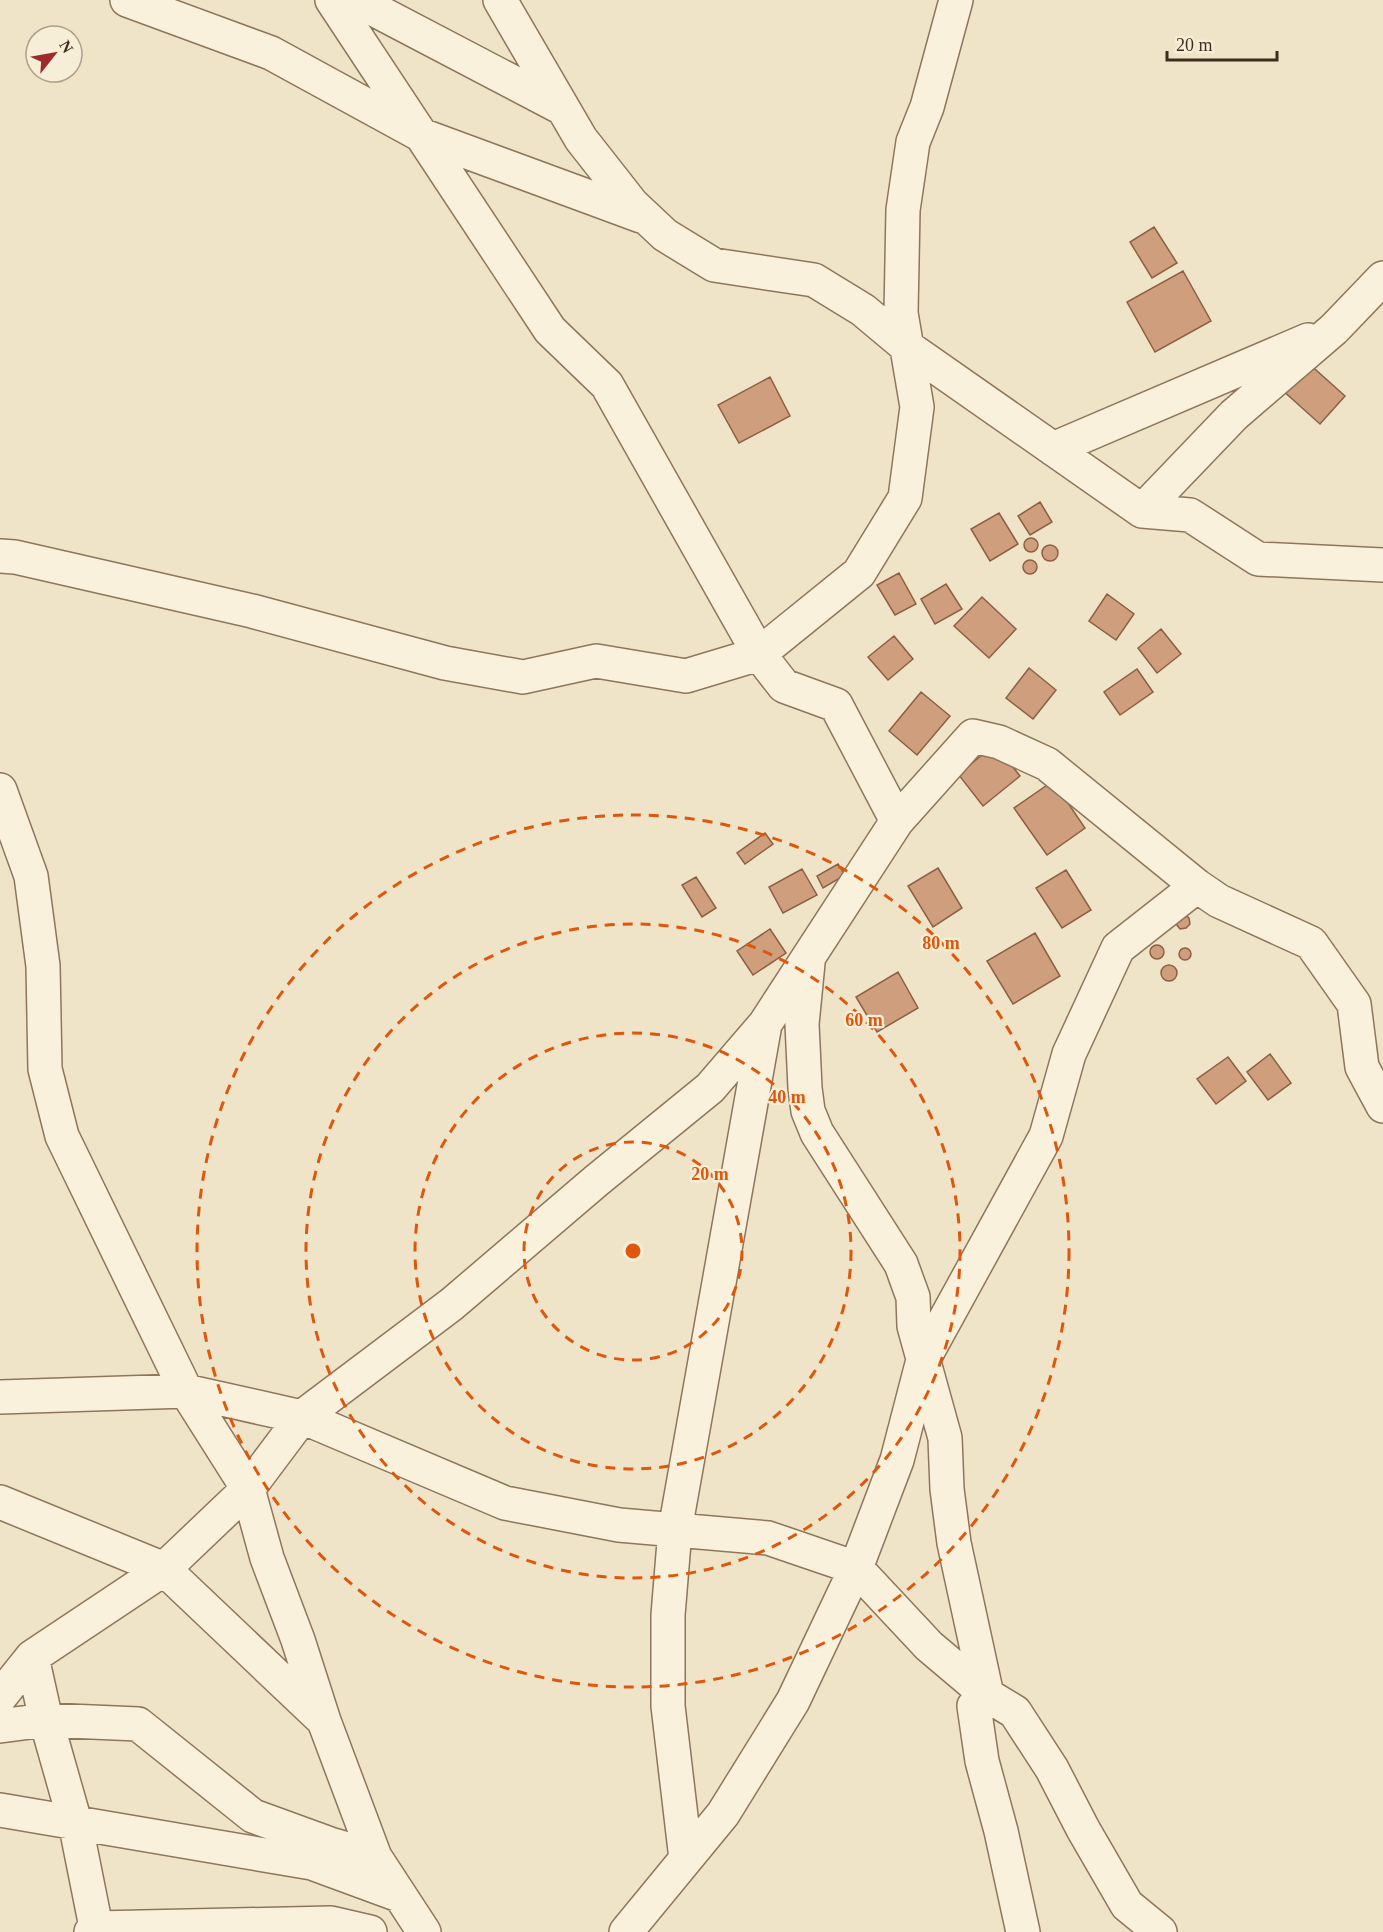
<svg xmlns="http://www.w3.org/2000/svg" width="1383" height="1932" font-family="'Times New Roman',serif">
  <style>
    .building { fill: #cf9f7d; stroke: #8d5f41; stroke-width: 1.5 }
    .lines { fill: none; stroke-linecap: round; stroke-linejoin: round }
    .minor-casing { stroke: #8d765c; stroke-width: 36 }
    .minor { stroke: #faf1dc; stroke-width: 33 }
    .ring { fill: none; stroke: #df570d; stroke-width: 3; stroke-dasharray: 10 8 }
    .centre { fill: #df570d; stroke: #f7eed8; stroke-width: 3 }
    .ring-label { font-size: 18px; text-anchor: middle; font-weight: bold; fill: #df570d; stroke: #f7eed8; stroke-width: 4.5; stroke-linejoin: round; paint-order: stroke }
  </style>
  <rect width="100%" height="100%" fill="#f0e4c8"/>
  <path class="building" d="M1154,227L1177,263L1152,278L1130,242Z
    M1183,271L1211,321L1155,352L1127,302Z
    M1306,361L1345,396L1320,424L1281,389Z
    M770,377L790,416L739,443L718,405Z
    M1040,502L1052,522L1030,535L1018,516Z
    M999,513L1018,544L990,561L971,529Z
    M1024 545a7 7 0 1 1 14 0a7 7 0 1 1-14 0Z
    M1042 553a8 8 0 1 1 16 0a8 8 0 1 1-16 0Z
    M1023 567a7 7 0 1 1 14 0a7 7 0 1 1-14 0Z
    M899,573L916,604L895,615L877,585Z
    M946,584L962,609L935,624L921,599Z
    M1107,594L1134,614L1116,640L1089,621Z
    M982,597L1016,629L989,658L954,626Z
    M1161,629L1181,654L1157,673L1138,648Z
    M894,636L913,659L888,680L868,657Z
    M1029,668L1056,690L1033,719L1006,698Z
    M1137,669L1153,692L1120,715L1104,692Z
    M921,692L950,716L917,755L889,731Z
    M995,745L1020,776L983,806L958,774Z
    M1053,781L1085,828L1047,855L1014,808Z
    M765,833L773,844L745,864L737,853Z
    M838,864L845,875L823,888L817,876Z
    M938,868L962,908L933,927L908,886Z
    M802,869L817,895L783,913L769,887Z
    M1066,870L1091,910L1062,928L1036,888Z
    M696,877L716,908L702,917L682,885Z
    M1185,914L1189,918L1190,924L1186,928L1180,929L1176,924V919Z
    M770,929L786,953L753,975L737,951Z
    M1035,933L1060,976L1013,1004L987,961Z
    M1150 952a7 7 0 1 1 14 0a7 7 0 1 1-14 0Z
    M1179 954a6 6 0 1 1 12 0a6 6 0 1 1-12 0Z
    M1161 973a8 8 0 1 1 16 0a8 8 0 1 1-16 0Z
    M898,972L918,1008L877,1032L856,997Z
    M1270,1054L1291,1083L1268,1100L1247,1072Z
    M1228,1057L1246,1081L1216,1104L1197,1079Z"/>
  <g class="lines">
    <g class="minor-casing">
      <path id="minor" d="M127,0L271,53L421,135L641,216
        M332,0L550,330L607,385L759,654L784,686L836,705L897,821
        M356,0L562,108
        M500,0L581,139L632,204L665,235L714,265L814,280L863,310L906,346L1142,511L1190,515L1258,559L1383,565
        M1053,449L1308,340
        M1142,511L1234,415L1334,329L1383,278
        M0,556L15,557L252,611L445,663L523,677L596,661L686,676L759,654L859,573L905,498L917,407L901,313L903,210L913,142L927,107L956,0
        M0,790L31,876L43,966L45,1069L62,1136L186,1391L248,1489L267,1558L298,1640L324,1721L375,1857L424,1932
        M808,963L802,1024L805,1088L808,1111L817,1133L901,1264L913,1297L914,1326L945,1438L947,1489L954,1543L987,1695
        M0,1397L186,1391L302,1417L505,1503L619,1525L768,1538L856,1568L929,1646L987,1695L1015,1712L1052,1769L1083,1829L1127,1905L1160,1932
        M0,1502L164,1569L320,1717
        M32,1657L46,1720L75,1822L97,1932
        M987,1695L974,1706L982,1761L1001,1831L1023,1932
        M0,1697L32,1657L164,1569L248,1489L302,1417L452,1304L596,1181L710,1088L765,1024L897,821L973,736L999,742L1047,764L1197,886L1219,901L1311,943L1354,1004L1362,1067L1383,1106
        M0,1726L46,1720L138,1724L253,1816L330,1844L375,1857
        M0,1810L312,1863L399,1895
        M686,1859L668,1706V1615L675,1530L765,1024
        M91,1932L96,1928L331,1923L370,1932
        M626,1932L723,1814L793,1701L856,1568L897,1460L923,1360L1046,1136L1069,1054L1118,948L1197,886"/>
    </g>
    <use href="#minor" class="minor"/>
  </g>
  <g class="ring">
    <circle cx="633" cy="1251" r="109"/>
    <circle cx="633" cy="1251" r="218"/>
    <circle cx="633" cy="1251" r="327"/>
    <circle cx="633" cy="1251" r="436"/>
  </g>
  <circle cx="633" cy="1251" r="9" class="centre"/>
  <g class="ring-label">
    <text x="941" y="949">80 m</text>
    <text x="864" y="1026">60 m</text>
    <text x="787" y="1103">40 m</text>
    <text x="710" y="1180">20 m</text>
  </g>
  <g transform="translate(54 54) rotate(59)"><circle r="28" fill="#f7eed8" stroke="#ada18e" stroke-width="1.5"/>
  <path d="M0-4.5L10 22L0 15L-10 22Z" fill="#9e2a2b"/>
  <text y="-9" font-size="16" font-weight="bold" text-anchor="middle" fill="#3d2e20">N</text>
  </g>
  <path d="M1167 51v9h110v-9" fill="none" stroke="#3d2e20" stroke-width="3"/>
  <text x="1176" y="51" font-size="18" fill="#3d2e20" stroke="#f7eed8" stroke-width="4.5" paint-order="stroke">20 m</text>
</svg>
